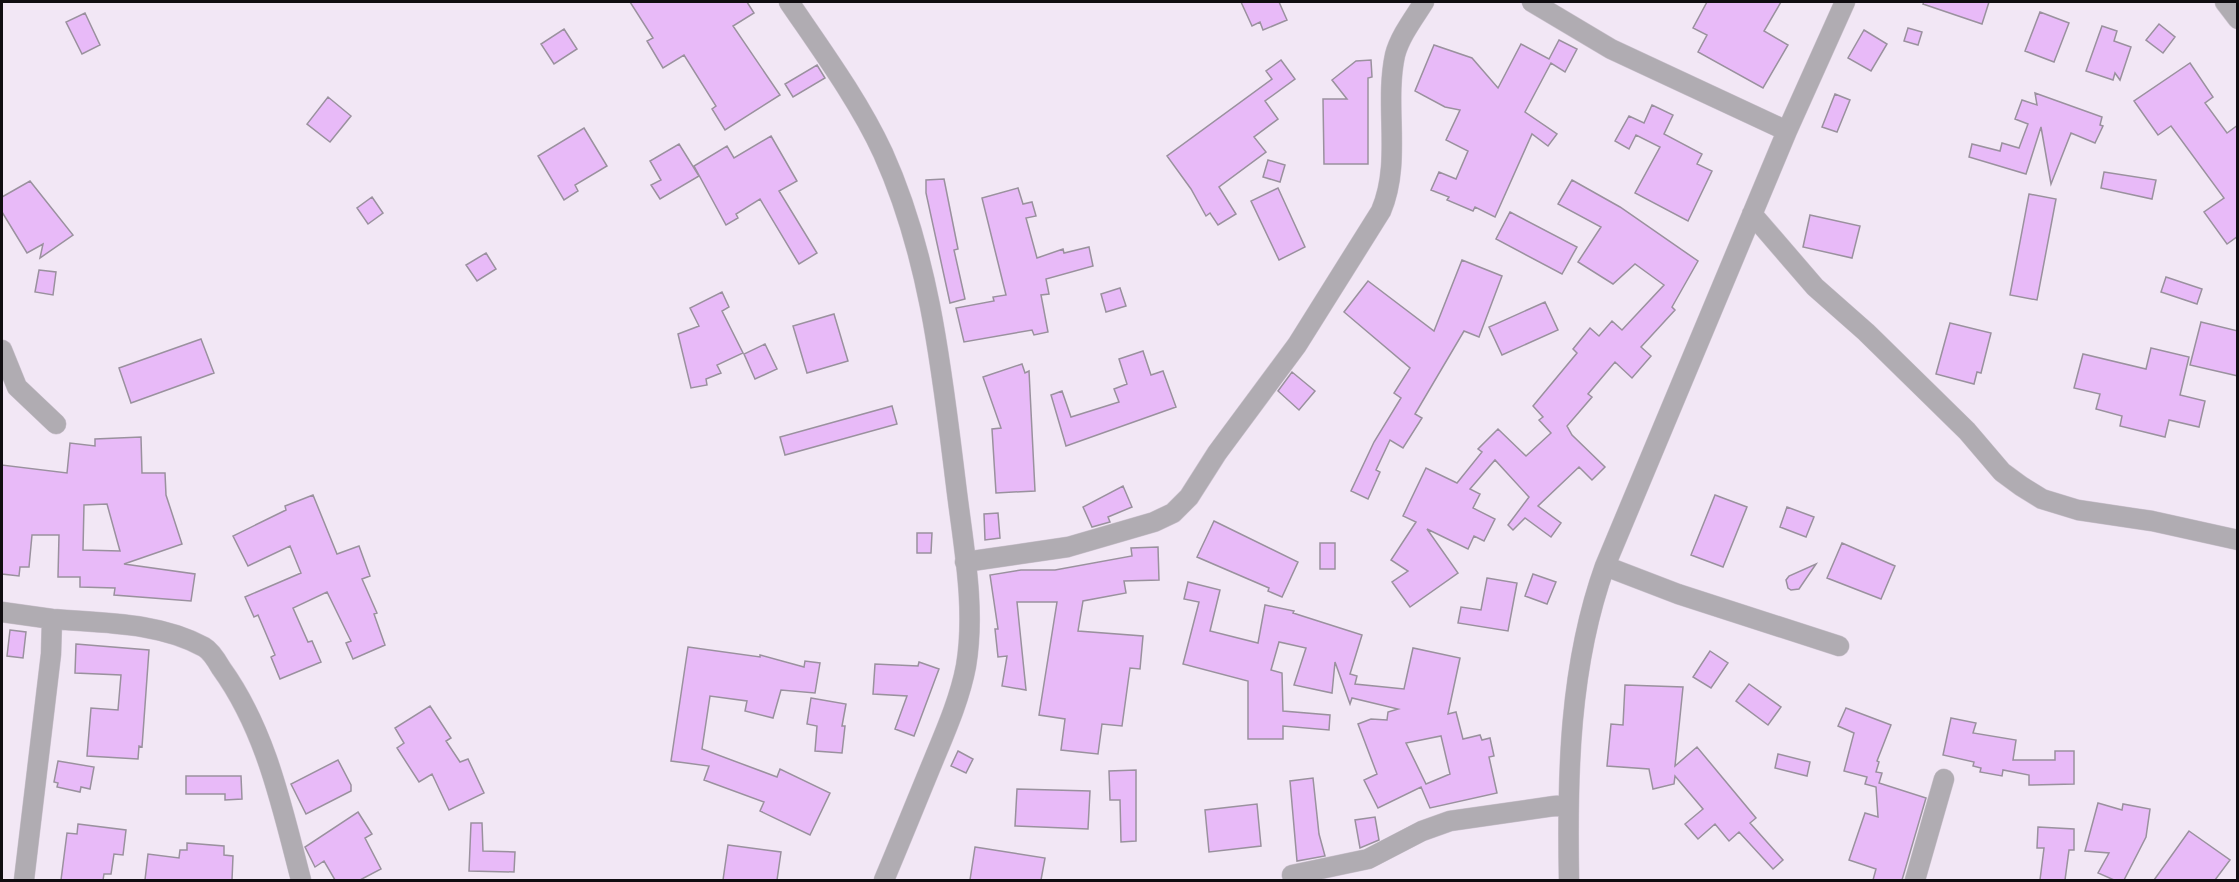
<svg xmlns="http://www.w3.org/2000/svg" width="2239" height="882" font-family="'Asap Condensed',sans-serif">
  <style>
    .building { fill: #e8baf8; stroke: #9a919e; stroke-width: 1.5; fill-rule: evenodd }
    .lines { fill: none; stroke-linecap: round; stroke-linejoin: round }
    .minor-casing { stroke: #cec4d1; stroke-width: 21 }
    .minor { stroke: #b0acb2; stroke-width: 20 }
  </style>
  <rect width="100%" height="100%" fill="#f2e7f5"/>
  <path class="building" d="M630,2H747L754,13L733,26L780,95L725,130L712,109L716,106L684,55L663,68L647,41L653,38Z
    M1241,2H1279L1287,20L1263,30L1260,22L1252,26Z
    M1707,2H1781L1764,31L1788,45L1763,88L1698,52L1707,35L1693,28Z
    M1924,2H1989L1982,24L1923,4Z
    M2040,12L2069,23L2054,62L2025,51Z
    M85,13L100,45L82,54L66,22Z
    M2159,24L2175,37L2163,53L2146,40Z
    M2102,26L2117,31L2114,41L2131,47L2120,80L2115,73L2113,80L2086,71Z
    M1908,28L1922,32L1918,45L1904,41Z
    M564,29L577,49L554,64L541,44Z
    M1864,30L1887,44L1871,71L1848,58Z
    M1559,40L1577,49L1565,72L1551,63L1525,112L1557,134L1548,146L1532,134L1495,217L1475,207L1473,211L1447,200L1449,197L1431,190L1439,172L1456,179L1468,151L1446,140L1460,110L1445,107L1415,91L1434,45L1472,58L1498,88L1521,44L1549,59Z
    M1281,60L1295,79L1265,101L1278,119L1254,137L1266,152L1219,187L1236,214L1218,225L1210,213L1206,216L1191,189L1167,156L1272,79L1266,71Z
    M1371,60L1372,77L1368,78V164H1324L1323,99H1347L1332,80L1356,61Z
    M2190,63L2213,97L2205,103L2227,133L2238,125V236L2227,244L2204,212L2224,198L2171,126L2158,135L2134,101Z
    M817,65L825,78L793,97L785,84Z
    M2035,93L2102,117L2100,125L2103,126L2095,143L2071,133L2051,184L2041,127L2026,174L1969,157L1972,144L2000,151L2002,143L2019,148L2028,124L2015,119L2022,100L2037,105Z
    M1835,94L1850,100L1837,132L1822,127Z
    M328,97L351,116L330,142L307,124Z
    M1652,105L1673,115L1664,134L1702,154L1697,164L1712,171L1688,221L1635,193L1660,147L1636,135L1629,149L1615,141L1629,116L1644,123Z
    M584,128L607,166L575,185L578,191L564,200L538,156Z
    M771,136L797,181L779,191L817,253L799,264L760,199L736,214L738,218L726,225L694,166L727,146L734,158Z
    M679,144L699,176L660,199L651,185L661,180L650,161Z
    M1268,160L1285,165L1280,182L1263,177Z
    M2104,172L2156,180L2152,199L2101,188Z
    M944,179L958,249L954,250L965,299L950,303L926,193V180Z
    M1572,180L1620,207L1698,261L1672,307L1675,310L1641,347L1651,356L1632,378L1615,362L1588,394L1592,397L1567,426L1572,435L1605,467L1592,480L1579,467L1538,506L1561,523L1551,537L1525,518L1513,530L1508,525L1529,497L1495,460L1470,489L1480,494L1473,508L1495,519L1484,541L1474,536L1468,549L1427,529L1458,573L1410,607L1392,582L1408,571L1391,560L1416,522L1403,516L1426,468L1457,483L1482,452L1478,449L1498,429L1526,456L1551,433L1539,420L1543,417L1533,406L1577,353L1573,349L1590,328L1599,336L1612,321L1622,330L1664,285L1635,264L1613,284L1578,262L1601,227L1558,204Z
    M30,181L73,235L40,258L43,244L27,253L2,212V197Z
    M1018,188L1023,204L1032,202L1036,216L1026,218L1037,258L1063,249L1064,253L1089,247L1093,266L1046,279L1049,294L1041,295L1048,332L1034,335L1032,330L964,342L956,308L994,301L993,297L1006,295L982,198Z
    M1278,188L1305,247L1279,260L1251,201Z
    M2029,194L2056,199L2037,300L2010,295Z
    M372,197L383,213L368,224L357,208Z
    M1510,212L1577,247L1562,274L1496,239Z
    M1810,215L1860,226L1852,258L1803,247Z
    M486,253L496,269L477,281L466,265Z
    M1462,260L1502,276L1479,337L1464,331L1415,414L1422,418L1403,448L1390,440L1376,470L1380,472L1368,499L1351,491L1374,442L1401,398L1394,393L1410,368L1344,312L1368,281L1434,331Z
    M39,270L56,272L53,295L35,292Z
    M2166,277L2202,289L2197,304L2161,292Z
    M1120,288L1126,306L1106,312L1101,294Z
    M722,292L729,307L722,311L743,353L717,365L721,373L706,379L707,385L691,388L678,334L699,326L690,308Z
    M1545,302L1558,330L1502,355L1489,327Z
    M834,314L848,361L807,373L793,326Z
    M2201,322L2238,331V376L2190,365Z
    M1950,323L1991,333L1981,373L1977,372L1974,384L1936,374Z
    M201,339L214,373L131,403L119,368Z
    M765,344L777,369L755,379L744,354Z
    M2151,348L2189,357L2180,395L2205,401L2199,427L2169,420L2165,437L2120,426L2122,416L2096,409L2100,394L2074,388L2083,354L2146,369Z
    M1143,351L1151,375L1163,371L1176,407L1066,446L1051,395L1062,391L1071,417L1119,402L1114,389L1127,384L1119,359Z
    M1022,364L1025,373L1029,371L1035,491L996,493L992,429L1001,428L983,377Z
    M1292,372L1315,391L1299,410L1278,391Z
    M892,406L897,424L785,455L780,437Z
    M141,437L142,473H165L166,495L182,544L124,564L195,574L191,601L114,595L115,588L80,587V577H58L59,535H32L29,567H20L19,576L2,574V465L67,473L70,443L95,446V439ZM107,504L120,551L83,550L84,505Z
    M1123,486L1132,507L1108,517L1110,522L1092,527L1083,507Z
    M313,495L337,554L359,546L370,576L362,579L377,613L374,614L385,645L353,659L346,643L351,641L327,592L293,608L308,642L312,641L321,662L280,679L271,657L275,655L258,615L254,617L245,597L301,573L290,546L248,566L233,536L286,510L285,506Z
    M1715,495L1747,507L1723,567L1691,555Z
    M1787,507L1814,517L1806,537L1780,527Z
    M998,513L1000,538L985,540L984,514Z
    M1214,521L1298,562L1282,597L1268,591L1269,588L1197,557Z
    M917,533H932L931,553H917Z
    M1320,543H1335V569H1320Z
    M1842,543L1895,566L1881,599L1827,578Z
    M1158,547L1159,580L1124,581L1126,593L1083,601L1078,631L1143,636L1140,669L1130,668L1122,726L1102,724L1098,754L1061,750L1065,719L1039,715L1057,602H1017L1026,690L1002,686L1007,656L998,657L995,629H998L990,575L1021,570H1055L1132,556L1131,548Z
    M1816,564L1799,589L1791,590L1788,588L1786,580L1789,576Z
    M1533,574L1556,582L1547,604L1525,596Z
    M1487,578L1517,583L1508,631L1458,623L1461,607L1481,610Z
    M1188,582L1220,590L1210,631L1258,643L1265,605L1294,611L1293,613L1362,635L1350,674L1357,676L1355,684L1404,689L1413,648L1460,658L1448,714L1456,712L1463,739L1480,735L1482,740L1490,738L1494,756L1489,757L1497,793L1430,808L1421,787L1378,808L1364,780L1377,774L1358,724L1371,719L1387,720L1388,712L1398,709L1352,698L1350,704L1335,662L1332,693L1294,685L1306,648L1279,642L1271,670L1282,673L1283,711L1330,715L1329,730L1283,726V739H1248V681L1183,664L1199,602L1184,599ZM1441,736L1450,774L1426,784L1406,743Z
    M10,630L26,632L23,658L7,656Z
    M76,644L149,650L142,747L139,746L138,759L87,756L91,708L118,710L121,675L75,673Z
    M688,647L760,657V655L804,667L805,661L820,663L815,693L781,690L773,718L745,711L747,701L710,696L702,749L777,777L780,769L830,793L810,835L760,811L764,802L704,780L709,766L671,761Z
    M1710,651L1728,663L1711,688L1693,677Z
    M919,662L939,669L914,736L895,729L907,696L873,694L875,664L918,666Z
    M1749,684L1781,707L1768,725L1736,701Z
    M1625,685L1683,687L1675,766L1697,747L1756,818L1750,823L1783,860L1773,869L1739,832L1729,841L1715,824L1698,839L1685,824L1703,809L1675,776L1674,784L1653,789L1649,769L1607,766L1611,724L1623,725Z
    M811,698L846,704L842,726H845L842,753L815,751L817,726L807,724Z
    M430,706L451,738L446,741L460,762L468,759L484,793L449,810L432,774L419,782L397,748L404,743L395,728Z
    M1846,708L1891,725L1877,761L1879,762L1876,772L1882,773L1879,783L1926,798L1902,880H1873L1876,869L1849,860L1865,813L1878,817L1876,787L1865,784L1867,777L1844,771L1854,733L1838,726Z
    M1951,718L1976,723L1973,733L2016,740L2013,760H2055V751H2074V784L2029,785V775L2003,770L2002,776L1980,772L1981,768L1973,766L1974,762L1943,755Z
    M958,751L973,759L966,773L951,766Z
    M1778,754L1810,762L1807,776L1775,768Z
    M338,760L351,785V791L306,814L291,784Z
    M58,761L94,767L90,789L81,787L80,792L57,787L58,783L54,782Z
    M1136,770V841L1121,842L1120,800H1110L1109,771Z
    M186,776H241L242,799L225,800V794H186Z
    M1313,778L1319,834L1325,856L1297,861L1290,781Z
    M1017,789L1090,791L1088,829L1015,826Z
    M2098,803L2122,810L2123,804L2150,809L2146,837L2124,880H2114L2098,873L2109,853L2085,851Z
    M1257,804L1261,846L1209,852L1205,810Z
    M358,812L372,834L365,838L381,869L360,880H335L324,861L315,867L305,847Z
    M1375,817L1379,840L1360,848L1355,820Z
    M471,823H482L483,851L515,852L514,872L469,871Z
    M78,824L126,830L123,855L114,854L111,874H104L103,880H61L67,833L77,834Z
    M2038,827L2074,829V850H2069L2065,880H2040L2044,848H2037Z
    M2189,831L2230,860L2215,880H2154Z
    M187,843L224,846V855L233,856L232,880H145L148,854L179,858L180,850H187Z
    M728,845L781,852L777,880H723Z
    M975,847L1045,858L1041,880H970Z"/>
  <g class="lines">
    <g class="minor-casing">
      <path id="minor" d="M789,2C821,49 859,101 883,153C930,257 942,372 956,485C963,544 976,607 966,666C960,698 946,730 934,759C917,800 901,840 884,880
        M1532,2L1611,49L1787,131
        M2225,2L2238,19
        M1752,214L1815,287L1866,332L1967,431L2002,472L2021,486L2042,499L2078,510L2152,521L2238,540
        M2,350L17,387L56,424
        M965,562L1068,547L1154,522L1173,513L1189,497L1217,453L1297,345L1381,211C1402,162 1384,106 1395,55C1400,36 1414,18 1424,2
        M1605,566L1678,594L1839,646
        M2,612L52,619L51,654L24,880
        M52,619C102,623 159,622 204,647C211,651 217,661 221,668C266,730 282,807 301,880
        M1292,875L1368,859L1422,831L1450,821L1568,804
        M1569,880C1567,775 1569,666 1605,566L1787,131L1845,2
        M1915,880L1944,779"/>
    </g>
    <use href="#minor" class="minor"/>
  </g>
  <rect width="2239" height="882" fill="none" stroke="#100d11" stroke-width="6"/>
</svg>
